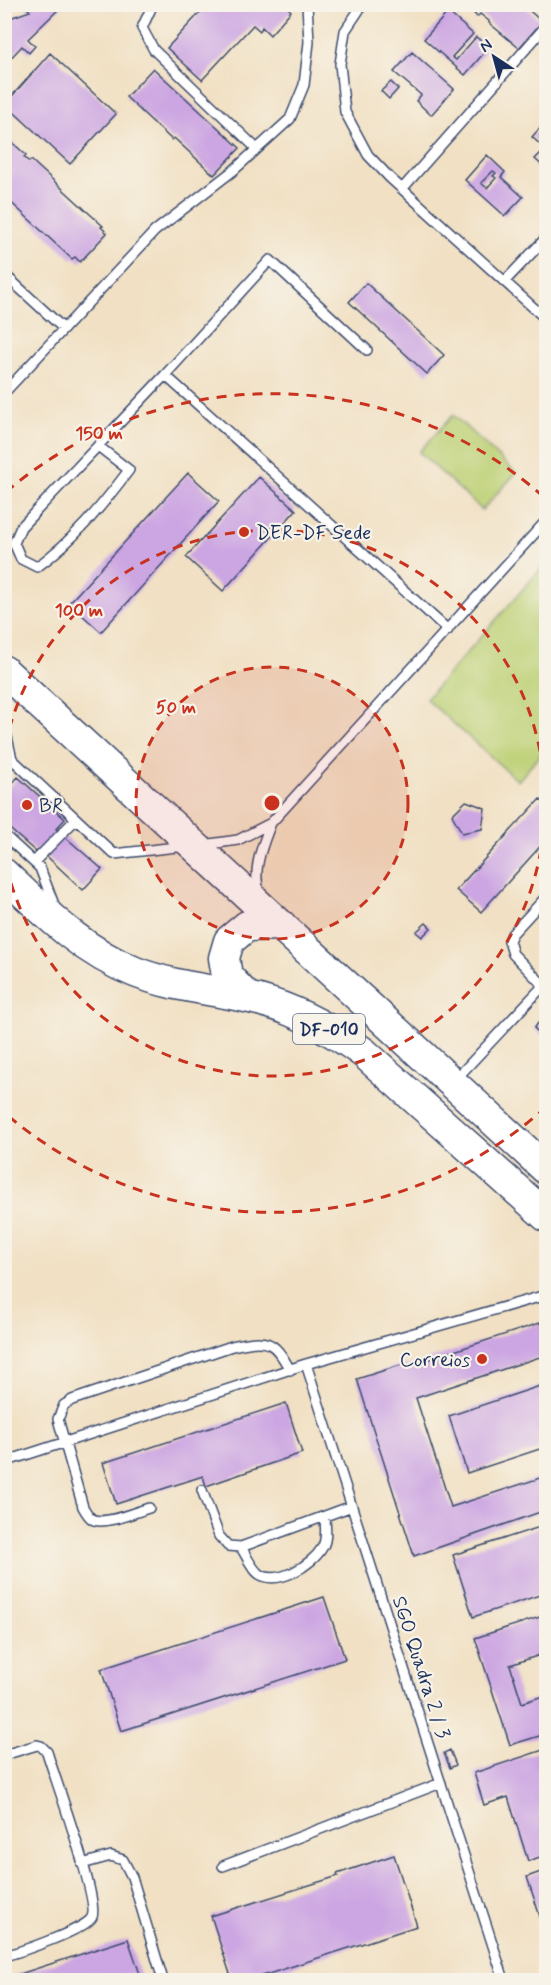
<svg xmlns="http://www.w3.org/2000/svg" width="551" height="1985" font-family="Mynerve,sans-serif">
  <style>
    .pitch { fill: #bcd073; stroke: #6c8068; stroke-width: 1.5 }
    .building { fill: #cca6e2; fill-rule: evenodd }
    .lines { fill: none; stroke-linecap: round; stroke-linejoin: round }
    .service-casing { stroke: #3b4a6d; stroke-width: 12 }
    .primary-casing { stroke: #3b4a6d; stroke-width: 33 }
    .service { stroke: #fff; stroke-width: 9 }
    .primary { stroke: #fff; stroke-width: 30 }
    .ring { fill: none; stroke: #c8321e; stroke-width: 3; stroke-dasharray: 10 8 }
    .poi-dot { fill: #c8321e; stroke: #f7f3e8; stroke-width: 2 }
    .labels { text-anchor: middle; stroke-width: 4.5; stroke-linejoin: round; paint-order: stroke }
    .shield { fill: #f7f3e8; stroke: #5d6a87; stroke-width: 1.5 }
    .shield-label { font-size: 18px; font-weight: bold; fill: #1b2f5e }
    .poi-label { font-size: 20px; fill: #1b2f5e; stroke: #f7f3e8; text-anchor: start }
    .street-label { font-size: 20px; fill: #1b2f5e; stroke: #f7f3e8 }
    .centre { fill: #c8321e; stroke: #f7f3e8; stroke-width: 3 }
    .ring-label { font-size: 18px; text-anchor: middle; font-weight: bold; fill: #c8321e; stroke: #f7f3e8; stroke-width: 4.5; stroke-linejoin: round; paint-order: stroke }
  </style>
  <rect width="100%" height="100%" fill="#f7f3e8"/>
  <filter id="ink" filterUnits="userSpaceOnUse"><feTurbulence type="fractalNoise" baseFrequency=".0167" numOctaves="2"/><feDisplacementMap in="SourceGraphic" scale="12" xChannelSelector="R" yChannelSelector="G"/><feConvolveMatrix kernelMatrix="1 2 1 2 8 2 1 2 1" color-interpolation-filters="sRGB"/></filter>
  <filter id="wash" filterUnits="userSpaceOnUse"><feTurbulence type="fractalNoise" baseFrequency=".008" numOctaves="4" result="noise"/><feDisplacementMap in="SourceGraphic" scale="24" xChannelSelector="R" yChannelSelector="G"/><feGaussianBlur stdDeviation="1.35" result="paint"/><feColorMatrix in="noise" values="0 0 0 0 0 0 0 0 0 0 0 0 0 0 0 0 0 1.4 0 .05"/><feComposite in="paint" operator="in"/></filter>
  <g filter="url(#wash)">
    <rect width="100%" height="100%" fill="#f1e0c3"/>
    <path class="pitch" d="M453,415L516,473L482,510L419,452Z
      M546,563V748L518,781L426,699Z"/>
    <g id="blocks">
      <path class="building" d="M23,4H64L28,39L35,46L29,53L22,46L6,63L8,66L5,70L4,20L30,11Z
        M208,4H284L291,11L270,35L262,27L260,31L253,25L202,80L167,48Z
        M470,4H522L542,22L519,48L489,23V21L480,14L477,17L471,10L473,8Z
        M448,12L473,34L452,57L456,60L476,37L489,47L465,75L424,39Z
        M412,52L454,89L431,115L416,101L421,95L394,72Z
        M50,53L116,114L70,164L5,104Z
        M153,68L240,148L214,175L174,138L172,140L126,97Z
        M391,82L398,89L389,99L381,91Z
        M546,121V169L535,159L545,149L532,137Z
        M4,135L26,155L24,157L29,162L31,160L103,226L101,227L107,233L80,262L75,257L72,259L4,196Z
        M487,155L505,172L501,177L523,197L505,216L465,180ZM493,171L496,173L493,176L496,178L487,188L481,183Z
        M366,283L444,355L427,374L349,302Z
        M188,473L219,501L101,632L69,603Z
        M259,477L296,510L223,591L186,557Z
        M18,777L65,819L56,829L102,869L83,890L39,849L36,852L4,824V792Z
        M540,799L546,805V840L481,912L456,890Z
        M466,801L485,808L482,829L462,833L452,815Z
        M426,923L431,928L422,937L416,932Z
        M546,1014V1040L534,1028Z
        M546,1321V1355L416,1398L451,1507L546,1476V1510L414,1556L357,1379L404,1364L405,1367Z
        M546,1384V1447L467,1473L449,1416Z
        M286,1403L302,1453L206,1486L203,1476L116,1504L103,1463Z
        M546,1525V1593L473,1617L453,1555Z
        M324,1597L345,1659L121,1731L101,1669Z
        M546,1615V1653L510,1665L522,1703L546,1695V1734L510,1745L475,1638Z
        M546,1749V1855L528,1861L508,1797L484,1805L474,1773Z
        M450,1750L456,1765L450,1768L444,1753Z
        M394,1855L417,1926L250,1980H232L211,1916L338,1876L337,1874Z
        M546,1870V1935L527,1877Z
        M128,1939L142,1980H4V1979Z"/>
    </g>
  </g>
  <g filter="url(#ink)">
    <use href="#blocks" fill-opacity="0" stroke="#3b4a6d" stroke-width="1.5"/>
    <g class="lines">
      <g class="service-casing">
        <path id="service" d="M153,4L142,28L154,50L257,149
          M363,4L345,31L340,64L345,112L368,155L390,178L546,319
          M403,188L546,26
          M4,274L64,329
          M505,281L546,238
          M165,375L270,260L367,350
          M4,393L155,231L234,170L290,119L304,85L309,42L307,4
          M98,446L129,470C101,507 75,539 37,567L21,559L14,543L21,527L165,375L448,630
          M4,724L12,759L114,854L186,846
          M4,835L40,868L56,910
          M203,845L238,840L271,823
          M34,862L76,819
          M260,893C251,871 263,844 271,823L546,521
          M546,897L512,934L509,941L513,954L546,988
          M454,1081L544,985
          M306,1364L504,1980
          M4,1462L306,1364L546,1295
          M202,1490L219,1536L228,1546L241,1547L352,1506
          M149,1508C135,1512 104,1526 92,1519C88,1516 86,1512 83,1507L58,1419L64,1405L72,1400L232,1346C266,1339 273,1338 290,1370
          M241,1547C246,1555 251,1568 259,1574C278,1586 312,1565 322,1548C328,1539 325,1526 325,1516
          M4,1755L37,1745L41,1746L47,1752C54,1776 100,1901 92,1917C87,1929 20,1952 4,1956
          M82,1864L111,1856L123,1860L132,1877L163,1980
          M223,1866L441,1783"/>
      </g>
      <g class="primary-casing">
        <path id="primary" d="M4,671L546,1169
          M4,874C44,912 82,951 135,972C171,986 208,989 246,997C290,1006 328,1027 364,1053L546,1216
          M247,997L227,976L224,958L229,941L247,926L281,925"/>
      </g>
      <use href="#service" class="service"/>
      <use href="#primary" class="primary"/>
    </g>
  </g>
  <circle cx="272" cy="803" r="136" fill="#c8321e" fill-opacity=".12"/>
  <g class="ring">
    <circle cx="272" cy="803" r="136"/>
    <path d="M5 746A273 273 0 1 1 5 860"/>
    <path d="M546 1107A409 409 0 0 1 6 1114M6 492A409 409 0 0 1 546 499"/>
  </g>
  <g class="poi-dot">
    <circle cx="244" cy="532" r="6"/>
    <circle cx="27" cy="805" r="6"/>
    <circle cx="482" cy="1359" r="6"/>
  </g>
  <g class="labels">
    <rect class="shield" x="293" y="1014" width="72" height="30" rx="4.5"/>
    <g class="shield-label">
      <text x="329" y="1035">DF-010</text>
    </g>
    <g class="poi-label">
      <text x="256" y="539">DER-DF Sede</text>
      <text x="39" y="812">BR</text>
      <text x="470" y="1366" text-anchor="end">Correios</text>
    </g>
    <g class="street-label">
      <text transform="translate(422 1667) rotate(72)" y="7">SGO Quadra 2 / 3</text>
    </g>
  </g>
  <circle cx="272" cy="803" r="9" class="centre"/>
  <g class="ring-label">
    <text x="99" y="439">150 m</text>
    <text x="79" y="616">100 m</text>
    <text x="176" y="713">50 m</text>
  </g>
  <rect width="551" height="1985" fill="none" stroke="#f7f3e8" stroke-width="24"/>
  <g transform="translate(494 57) rotate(324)" stroke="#f7f3e8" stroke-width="4.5" paint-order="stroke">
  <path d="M0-4.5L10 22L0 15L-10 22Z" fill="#1b2f5e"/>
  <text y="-9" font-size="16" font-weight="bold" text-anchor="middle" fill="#1b2f5e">N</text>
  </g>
</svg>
